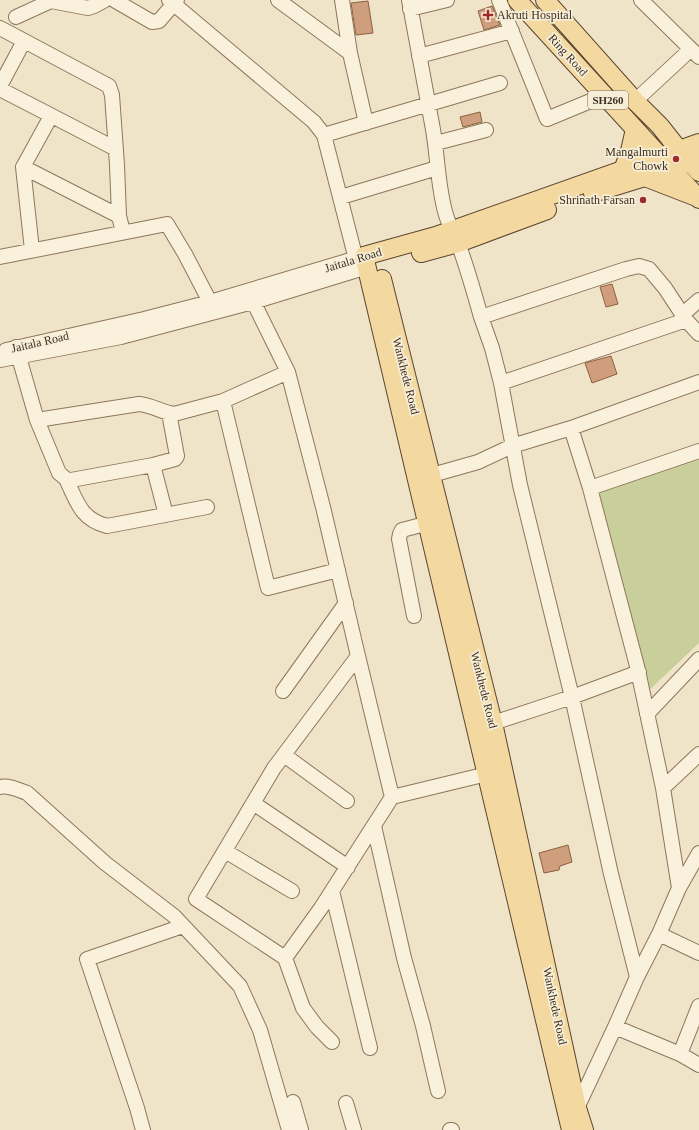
<svg xmlns="http://www.w3.org/2000/svg" width="699" height="1130" font-family="'Times New Roman',serif">
  <style>
    .green { fill: #c9cf9b }
    .building { fill: #cf9f7d; stroke: #8d5f41 }
    .lines { fill: none; stroke-linecap: round; stroke-linejoin: round }
    .minor-casing { stroke: #8d765c; stroke-width: 16 }
    .major-casing { stroke: #5b4430; stroke-width: 20 }
    .minor { stroke: #faf1dc; stroke-width: 14 }
    .major { stroke: #f3d9a0; stroke-width: 18 }
    .poi-dot { fill: #9e2a2b; stroke: #f7eed8; stroke-width: 1.5 }
    .labels { text-anchor: middle; stroke-width: 3.5; stroke-linejoin: round; paint-order: stroke }
    .shield { fill: #f7eed8; stroke: #756857; stroke-width: 1 }
    .shield-label { font-size: 11px; font-weight: bold; fill: #3d2e20 }
    .poi-label { font-size: 12px; fill: #3d2e20; stroke: #f7eed8; text-anchor: end }
    .street-label { font-size: 12px; fill: #3d2e20; stroke: #f7eed8 }
  </style>
  <rect width="100%" height="100%" fill="#f0e4c8"/>
  <path class="green" d="M699,460V643L645,694L597,493Z"/>
  <path class="building" d="M368,1L373,33L356,35L351,3Z
    M492,6L500,25L484,30L478,11Z
    M480,112L482,122L463,127L460,117Z
    M612,284L618,304L606,307L600,287Z
    M611,356L617,374L592,383L585,363Z
    M568,845L572,862L560,866L559,870L544,873L539,853Z"/>
  <g class="lines">
    <g class="minor-casing">
      <path id="minor" d="M114,0L152,22L159,21L177,0
        M169,0L314,122L324,135L358,267
        M278,0L350,53L366,123
        M342,0L350,53
        M409,0L432,124C438,154 437,185 446,215C449,225 454,234 458,243C467,267 474,292 481,317
        M499,0L547,119L605,95
        M641,0L699,57
        M410,9L447,0
        M16,17L51,1L88,8L94,6L105,0
        M0,28L109,86L112,95L117,165L119,216L123,232
        M419,56L512,31
        M0,86L24,41
        M0,89L116,149
        M635,101L690,50
        M51,116L23,167L119,216
        M324,135L500,83
        M436,143L486,130
        M23,167L32,250
        M341,197L437,168
        M0,257L167,224L185,254L210,302
        M248,291L288,372L323,507L358,656
        M683,314L699,300
        M699,334L686,320L665,288L649,269L639,266L626,269L481,317L492,348L501,383L520,485L572,697L611,874L637,977L659,934L699,953
        M16,347L37,420L59,473L66,479L71,480L153,465L166,515
        M6,350L144,319L210,302L364,256
        M0,360L121,337L253,302L367,267
        M288,372L223,401L268,588L338,570
        M501,383L686,320
        M37,420L139,404C151,405 162,412 174,414L223,401
        M153,465L175,459L177,456L169,413
        M432,475L478,462L512,446L571,428
        M66,479C77,501 80,519 107,526L207,507
        M590,488L699,451
        M414,616L399,539L400,534L402,530L437,521
        M283,691L346,603
        M647,714L699,659
        M493,723L572,697L639,672
        M284,755L347,801
        M0,787C9,785 18,790 27,793L105,863L174,916L240,986L260,1030L289,1130
        M663,788L699,754
        M253,803L348,867
        M374,826L404,958L423,1026L438,1091
        M225,851L292,891
        M679,888L699,853
        M332,891L370,1048
        M659,934L679,888L663,788L637,666L590,488L571,428L699,382
        M285,958L321,908L392,797L487,774
        M637,977L615,1027L680,1054L699,1006
        M332,1042L317,1027L303,1008L285,958L196,899L274,768L358,656L392,797
        M680,1054L699,1065
        M293,1102L301,1130
        M346,1103L354,1130
        M573,1109L577,1108L615,1027
        M143,1130L137,1108L87,959L183,926
        M450,1130H452"/>
    </g>
    <g class="major-casing">
      <path id="major" d="M517,0L699,199
        M545,0L635,101L660,126L679,150L699,172
        M623,170L630,151L635,129
        M645,177L694,196
        M593,193L645,177L699,159
        M421,253L458,243L547,210
        M382,279L493,723L577,1108L584,1130
        M571,1130L364,256L436,236L699,143"/>
    </g>
    <use href="#minor" class="minor"/>
    <use href="#major" class="major"/>
  </g>
  <g class="poi-dot">
    <path d="M486 9h4v4h4v4h-4v4h-4v-4h-4v-4h4z"/>
    <circle cx="676" cy="159" r="4"/>
    <circle cx="643" cy="200" r="4"/>
  </g>
  <g class="labels">
    <rect class="shield" x="588" y="91" width="40" height="18" rx="3"/>
    <g class="shield-label">
      <text x="608" y="104">SH260</text>
    </g>
    <g class="poi-label">
      <text x="497" y="19" text-anchor="start">Akruti Hospital</text>
      <text x="668" y="156">Mangalmurti<tspan x="668" dy="14">Chowk</tspan></text>
      <text x="635" y="204">Shrinath Farsan</text>
    </g>
    <g class="street-label">
      <text transform="translate(568 55) rotate(48)" y="4">Ring Road</text>
      <text transform="translate(353 260) rotate(-17)" y="4">Jaitala Road</text>
      <text transform="translate(40 342) rotate(-13)" y="4">Jaitala Road</text>
      <text transform="translate(406 376) rotate(76)" y="4">Wankhede Road</text>
      <text transform="translate(484 690) rotate(76)" y="4">Wankhede Road</text>
      <text transform="translate(555 1006) rotate(78)" y="4">Wankhede Road</text>
    </g>
  </g>
</svg>
